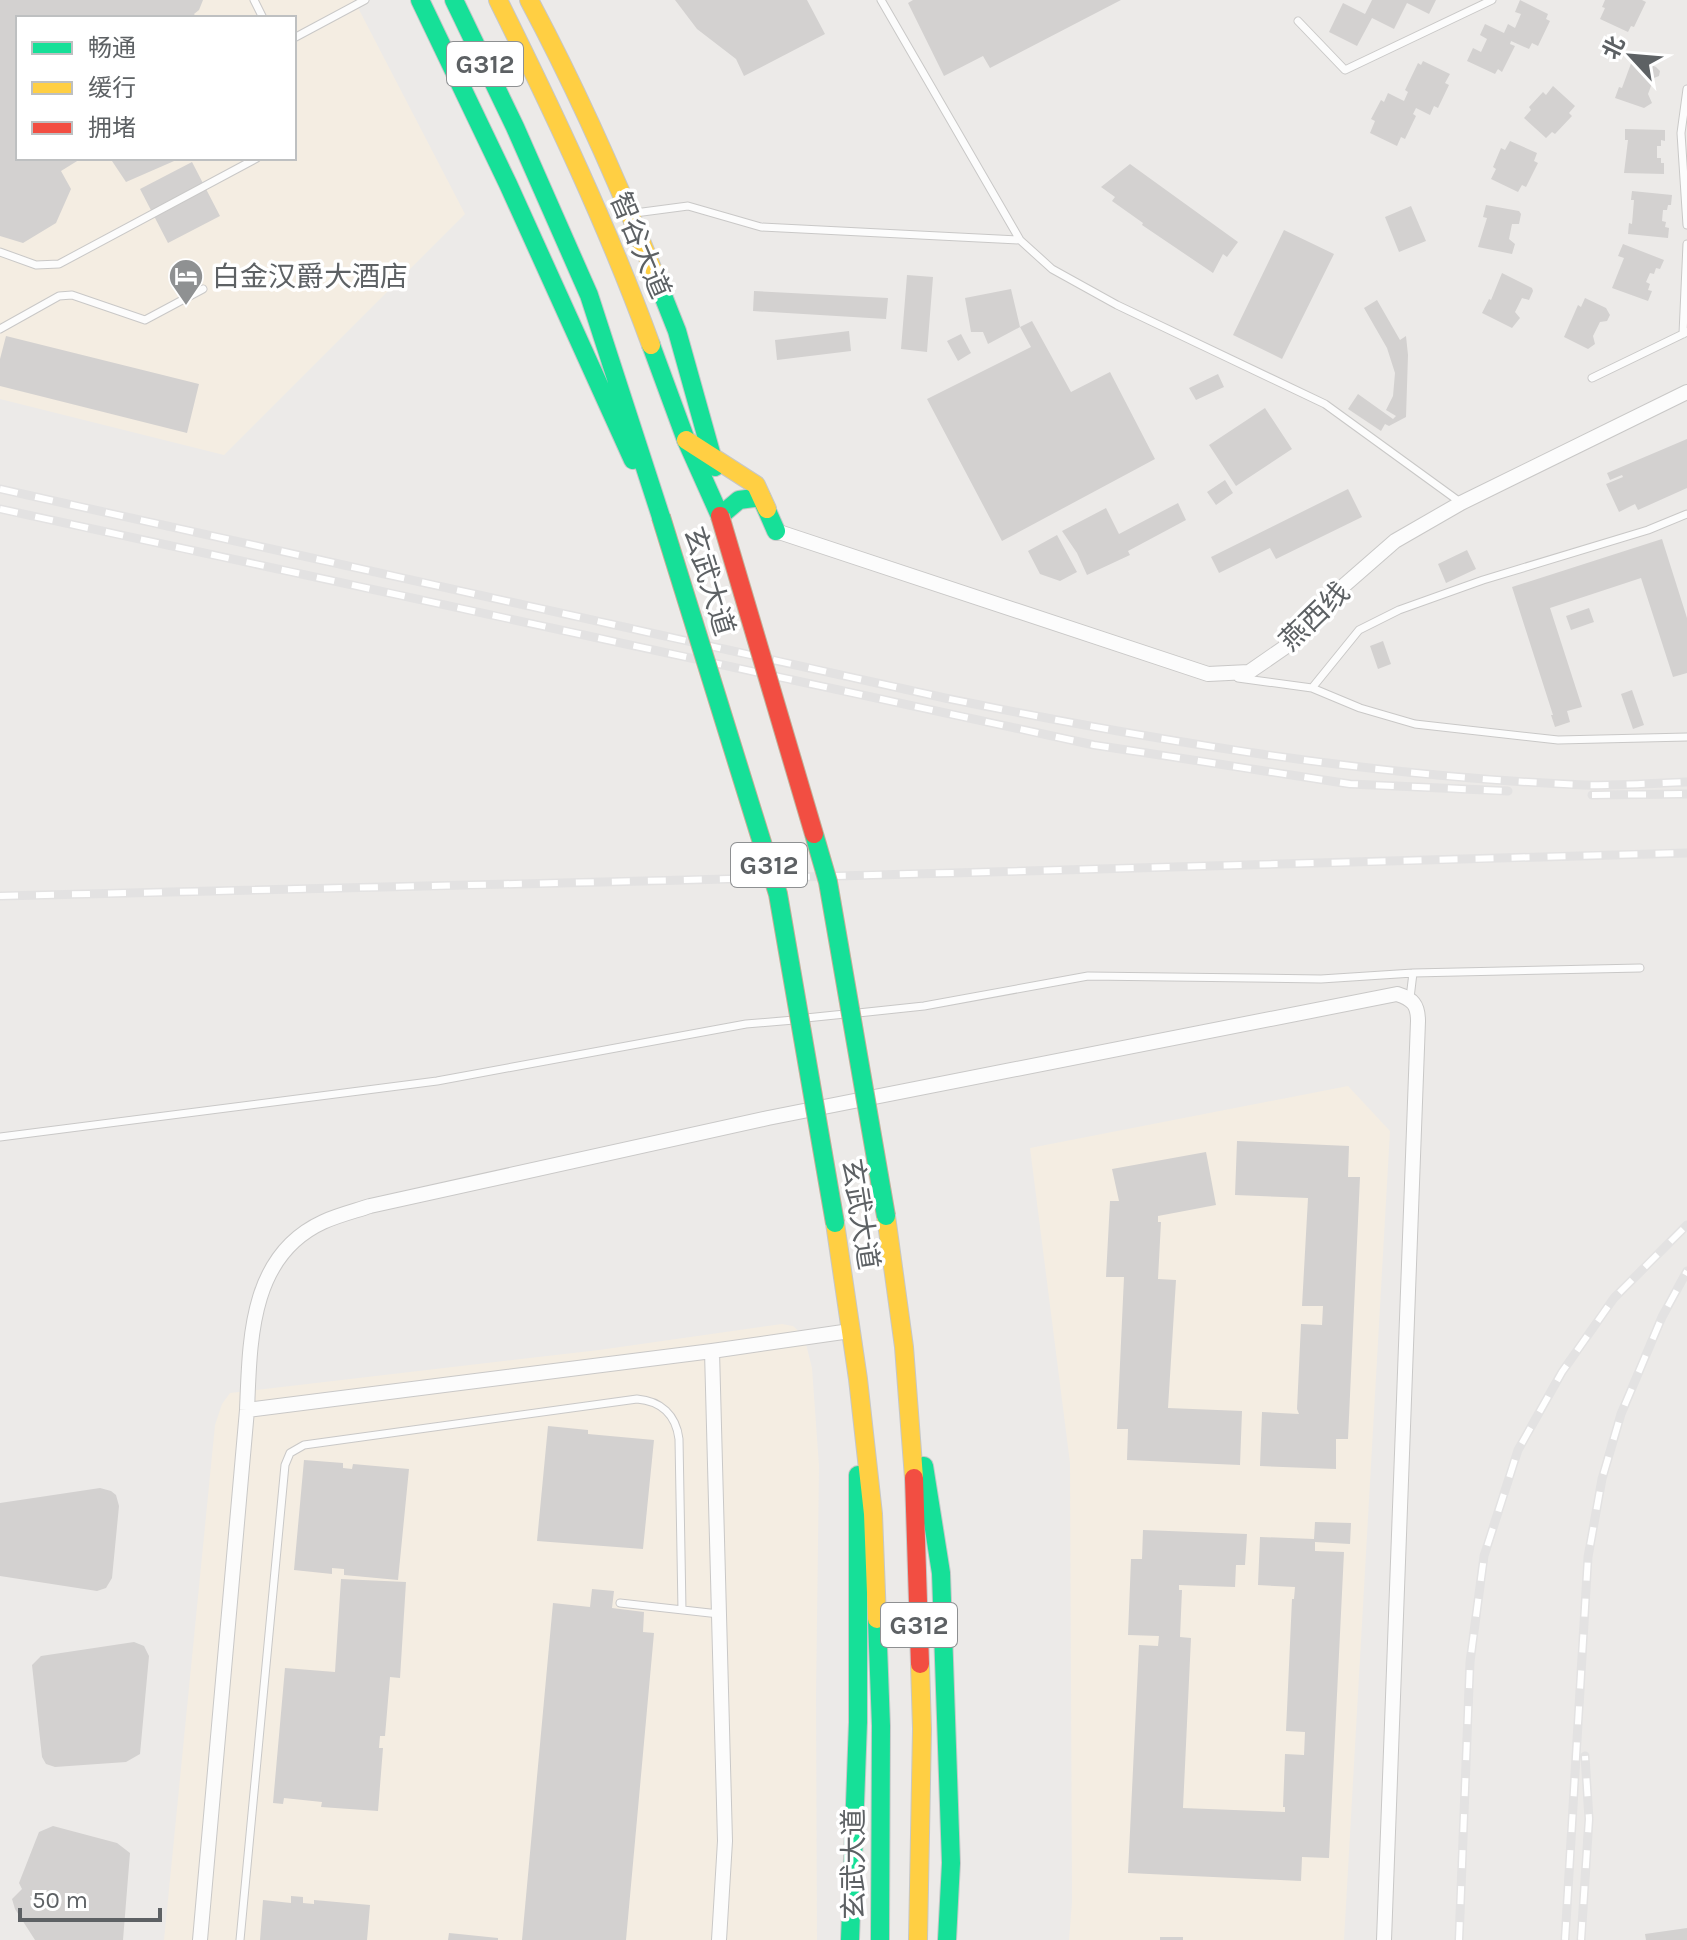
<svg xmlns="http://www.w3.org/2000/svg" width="1687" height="1940" font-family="Karla,'Noto Sans SC',sans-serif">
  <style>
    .commercial { fill: #f4ede2; fill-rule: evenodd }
    .building { fill: #d3d1d0 }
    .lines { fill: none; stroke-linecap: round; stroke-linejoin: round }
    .lane-casing { stroke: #c9c8c7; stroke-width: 9 }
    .street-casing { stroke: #c9c8c7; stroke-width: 16 }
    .fast-casing { stroke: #c6c7c7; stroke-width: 20 }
    .slow-casing { stroke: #c6c7c7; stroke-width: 20 }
    .jam-casing { stroke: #c6c7c7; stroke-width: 20 }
    .lane { stroke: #fcfcfc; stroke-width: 7 }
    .street { stroke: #fcfcfc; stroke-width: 14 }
    .fast { stroke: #16e098; stroke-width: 18 }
    .slow { stroke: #ffcf43; stroke-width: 18 }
    .jam { stroke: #f24e42; stroke-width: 18 }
    .rail-casing { stroke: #e3e2e2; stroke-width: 9 }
    .rail { stroke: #fff; stroke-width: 6; stroke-dasharray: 18; stroke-linecap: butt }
    .fast-bridge-casing { stroke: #c1ae98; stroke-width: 20; stroke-linecap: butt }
    .jam-bridge-casing { stroke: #c1ae98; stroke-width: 20; stroke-linecap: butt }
    .fast-bridge { stroke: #16e098; stroke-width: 18 }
    .jam-bridge { stroke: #f24e42; stroke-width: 18 }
    .labels { text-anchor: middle; stroke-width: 7; stroke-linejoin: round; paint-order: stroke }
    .shield { fill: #fff; stroke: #8e9092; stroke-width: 2 }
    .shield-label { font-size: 26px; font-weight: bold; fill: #5d6164 }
    .street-label { font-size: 28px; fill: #5d6164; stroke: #fff }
    .poi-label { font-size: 28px; fill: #5d6164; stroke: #fff; text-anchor: start }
  </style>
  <rect width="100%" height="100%" fill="#eceae8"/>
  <path class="commercial" d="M0,0H354L465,214L224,455L0,399ZM18,18H294V158H18Z
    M1348,1086L1390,1131L1344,1940H1069L1072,1902L1070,1463L1030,1148Z
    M782,1324L793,1326L804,1336L812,1368L819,1466L816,1696L817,1940H164L215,1425L222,1404L230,1393L599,1350Z"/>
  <path class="building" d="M0,0H203L199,10L194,14L197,18H18V158H82L61,171L71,189L56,223L23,243L0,236Z
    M675,0H807L825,34L744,76L736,59L697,29Z
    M913,0H1121L990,68L983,56L944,76L908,3Z
    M1372,0H1436L1429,14L1407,3L1394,29L1372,18L1357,46L1329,32L1343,3L1365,14Z
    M1520,0L1548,14L1546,19L1550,21L1538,46L1532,43L1529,49L1511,41L1510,44L1515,46L1502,72L1498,69L1495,74L1467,61L1473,48L1481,52L1487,39L1480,35L1485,24L1504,33L1508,24L1515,28L1521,14L1515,12Z
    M1605,0H1642L1646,2L1634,27L1631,26L1628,32L1600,19L1605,8L1602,7Z
    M1633,58L1656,67L1660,71L1659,76L1654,78L1648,94L1652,103L1644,108L1615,98L1619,87L1622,88Z
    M1423,61L1450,74L1445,83L1449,85L1438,108L1434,106L1430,115L1416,108L1413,114L1416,116L1405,139L1401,137L1397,146L1370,133L1375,121L1371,119L1381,100L1384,102L1388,93L1404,101L1408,92L1405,90L1418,63L1421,65Z
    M1553,86L1575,106L1569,113L1572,116L1555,134L1552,132L1546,138L1524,118L1531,110L1529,107L1543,92L1546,95Z
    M1625,129L1665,130V141L1661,140V146H1657V158H1661V163H1664V174L1624,173L1628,140H1625Z
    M1510,141L1537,153L1534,161L1538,163L1526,187L1522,185L1518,192L1491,179L1496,169L1493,167L1501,148L1505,150Z
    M110,158H181L126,182Z
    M192,162L220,216L168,243L140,189Z
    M1130,164L1238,242L1227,257L1223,254L1213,273L1142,225L1143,223L1112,201L1115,197L1101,187Z
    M1632,191L1672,195L1671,205H1668L1667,210H1663L1662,221L1666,222L1665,227L1669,228L1668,238L1628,234L1629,223L1632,224L1634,200H1631Z
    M1486,205L1519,211L1521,214L1519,224H1512L1509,239L1515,244L1512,254L1478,247L1487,218L1483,217Z
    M1411,206L1426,241L1399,252L1385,217Z
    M1284,230L1334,254L1282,359L1233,335Z
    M1623,244L1664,260L1660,269L1656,268L1654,274L1650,273L1646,282L1650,284L1648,290L1652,291L1648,301L1612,288L1624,258L1618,256Z
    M1502,273L1532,288L1533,291L1529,300L1522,298L1515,312L1520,318L1512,328L1482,313L1489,299L1491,300Z
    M907,275L933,277L927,352L901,349Z
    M1011,289L1020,327L1032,321L1071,392L1110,372L1155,459L1002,541L927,399L1031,347L1020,327L988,344L983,332H971L965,298Z
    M754,291L888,298L886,319L753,311Z
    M1585,298L1606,308L1610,315L1607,321L1600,322L1593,336L1595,344L1588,349L1564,337L1578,305L1581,307Z
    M1377,300L1400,340L1406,336L1408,355L1406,417L1389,426L1385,424L1381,431L1348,409L1358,394L1393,419L1396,416L1386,410L1393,396L1395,373L1387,348L1364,308Z
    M849,331L851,351L777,360L775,340Z
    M961,334L971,353L958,361L947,341Z
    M6,336L199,384L187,433L0,386V359Z
    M1218,374L1224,387L1196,400L1189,388Z
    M1265,408L1292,449L1236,486L1209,445Z
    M1687,439V488L1638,510L1635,504L1619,512L1606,484L1623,477L1622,475L1610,480L1607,473Z
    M1225,480L1233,493L1216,505L1207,492Z
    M1348,489L1362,517L1276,559L1270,548L1219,573L1211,557Z
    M1178,503L1186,520L1128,551L1130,555L1087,575L1077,553L1062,531L1106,508L1119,534Z
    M1057,535L1077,572L1060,581L1040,574L1028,551Z
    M1662,539L1687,618V673L1673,677L1641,578L1550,608L1582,707L1567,711L1570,722L1555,727L1551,715H1553L1512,587Z
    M1467,550L1476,569L1446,583L1438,564Z
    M1589,608L1594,622L1571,630L1566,616Z
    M1383,641L1391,664L1378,669L1370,646Z
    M1632,690L1644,725L1633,729L1621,694Z
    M1237,1141L1349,1146L1348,1177H1360L1348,1439H1336V1469L1260,1466L1262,1412L1299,1414L1297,1409L1301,1324L1322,1325L1323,1306H1302L1308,1198L1235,1195Z
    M1206,1152L1216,1205L1158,1216V1222H1161L1158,1279L1176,1280L1168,1408L1242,1411L1240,1465L1127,1460L1128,1429H1117L1124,1277H1106L1110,1201H1119L1112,1169Z
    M548,1426L588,1430V1434L654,1440L643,1549L537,1541Z
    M304,1460L343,1463V1468L352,1469L353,1464L409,1469L398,1580L344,1575V1569L332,1568V1574L294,1570Z
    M100,1488L111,1491L116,1495L119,1506L112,1578L106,1588L97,1591L0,1576V1503Z
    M1315,1522L1351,1523L1350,1544L1315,1542V1551L1344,1552L1329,1858L1302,1857L1301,1881L1128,1873L1139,1645L1158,1646L1159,1636L1128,1635L1131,1559H1142L1143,1530L1247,1534L1245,1565H1236L1235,1587L1179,1585V1590H1182L1180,1637L1191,1638L1183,1808L1285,1812V1807H1283L1285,1754L1304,1755L1305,1732L1286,1731L1292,1599H1294L1295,1587L1258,1585L1260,1537L1314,1539Z
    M341,1579L406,1582L400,1678L390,1677L385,1736H380L379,1748H383L378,1811L321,1807L322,1802L284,1798L283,1804L273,1803L285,1668L335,1672Z
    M592,1589L614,1591L612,1608L644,1612L643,1632L654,1633L626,1940H522L553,1603L590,1607Z
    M134,1642L144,1646L149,1656L140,1754L126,1762L55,1767L46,1764L42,1757L32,1665L41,1656Z
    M53,1826L117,1843L130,1853L123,1940H35L15,1909L12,1899L22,1889L19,1883L39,1832Z
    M291,1896L303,1897V1903L314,1904V1900L370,1905L367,1940H260L263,1900L291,1903Z
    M1687,1928V1940H1646L1645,1934Z
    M449,1933L498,1938V1940H448Z
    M1160,1937H1183V1940H1160Z"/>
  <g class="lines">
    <g class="lane-casing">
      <path id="lane" d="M254,0L263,18
        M881,0L1020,240
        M1298,21L1345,70L1492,0
        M294,38L365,0
        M1687,89L1681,133L1687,225
        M635,213L688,206L761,227L1020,240L1052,269L1117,305L1325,404L1460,502
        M0,252L36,265L59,264L257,158
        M0,329L59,296L72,295L145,320L203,289
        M1683,334L1687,244
        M1592,378L1687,332
        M1238,678L1312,688L1360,708L1415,724L1558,740L1687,737
        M1312,688L1359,630L1399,610L1483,580L1648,530L1687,514
        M1410,998L1413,973
        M858,1013L924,1006L1088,976L1321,979L1413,973L1640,968
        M806,1018L845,1014
        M0,1137L437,1081L746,1024L794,1020
        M620,1603L719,1614
        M240,1940L285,1465L290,1453L304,1445L637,1399C661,1401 676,1415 679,1439L682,1610"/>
    </g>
    <g class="street-casing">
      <path id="street" d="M776,531L1208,674L1249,672L1291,643L1332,596L1395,541L1461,503L1687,392
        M712,1351L725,1841L719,1940
        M247,1410L712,1351L850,1331
        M200,1940L247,1410C250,1341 249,1256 323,1222C338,1215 355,1211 370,1206L768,1118L1397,994C1413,999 1418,1005 1418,1021L1384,1940"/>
    </g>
    <g class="fast-casing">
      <path id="fast" d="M420,0L508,184L633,460
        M454,0L515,127L589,295L661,517
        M654,273L677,331L715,467
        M651,345L686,440L720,516L739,500L761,497L776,531
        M924,1466L941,1573L951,1863L947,1940
        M877,1619L881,1726L880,1940
        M850,1940L858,1722V1475"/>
    </g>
    <g class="slow-casing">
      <path id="slow" d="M498,0C554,113 608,227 651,345
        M529,0C576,88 617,180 654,273
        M686,440L756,485L767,509
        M886,1216L904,1347L914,1478
        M835,1223L858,1379L873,1514L877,1619
        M918,1940L922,1729L920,1664"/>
    </g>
    <g class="jam-casing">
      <path id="jam" d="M914,1478L920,1664"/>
    </g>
    <use href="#lane" class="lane"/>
    <use href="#street" class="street"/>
    <use href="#fast" class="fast"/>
    <use href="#slow" class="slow"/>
    <use href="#jam" class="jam"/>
    <g class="rail-casing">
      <path id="rail" d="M0,489L945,698C1156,741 1368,776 1584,785C1618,786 1653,783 1687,782
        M0,509L1094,745L1350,784L1508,791
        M1592,795L1687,794
        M0,896L728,879L1687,853
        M1459,1940L1470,1662L1484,1556L1518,1450L1562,1372L1614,1298L1687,1225
        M1565,1940L1588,1557L1602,1479L1621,1414L1662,1317L1687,1271
        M1581,1940L1589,1819L1585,1756"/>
    </g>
    <use href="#rail" class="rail"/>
    <g class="fast-bridge-casing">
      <path id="fast-bridge" d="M661,517L778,894L835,1223
        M814,834L828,882L886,1216"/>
    </g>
    <g class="jam-bridge-casing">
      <path id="jam-bridge" d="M720,516L814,834"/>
    </g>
    <use href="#fast-bridge" class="fast-bridge"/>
    <use href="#jam-bridge" class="jam-bridge"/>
  </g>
  <defs>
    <g id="hotel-pin" transform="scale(1.8)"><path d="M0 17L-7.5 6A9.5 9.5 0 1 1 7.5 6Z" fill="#8f9192" stroke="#fff"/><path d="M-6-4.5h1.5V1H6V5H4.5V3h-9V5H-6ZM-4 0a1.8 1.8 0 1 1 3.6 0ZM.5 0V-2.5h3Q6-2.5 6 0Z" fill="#fff"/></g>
  </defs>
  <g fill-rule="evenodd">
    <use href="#hotel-pin" x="186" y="276"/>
  </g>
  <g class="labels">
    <g class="shield">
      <rect x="447" y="42" width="76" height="44" rx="6"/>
      <rect x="731" y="843" width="76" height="44" rx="6"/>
      <rect x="881" y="1603" width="76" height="44" rx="6"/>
    </g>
    <g class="shield-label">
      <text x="485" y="73">G312</text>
      <text x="769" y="874">G312</text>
      <text x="919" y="1634">G312</text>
    </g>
    <g class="street-label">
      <text transform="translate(641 245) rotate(67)" y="10">智谷大道</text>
      <text transform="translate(710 581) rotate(73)" y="10">玄武大道</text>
      <text transform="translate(1314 616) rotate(-44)" y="10">燕西线</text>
      <text transform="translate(861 1214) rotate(81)" y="10">玄武大道</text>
      <text transform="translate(853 1864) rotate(-90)" y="10">玄武大道</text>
    </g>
    <g class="poi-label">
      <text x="212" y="286">白金汉爵大酒店</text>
    </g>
  </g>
  <rect x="16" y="16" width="280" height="144" fill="#ffffff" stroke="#bec0c1" stroke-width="2"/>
  <rect x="32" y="42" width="40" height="12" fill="#16e098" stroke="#bec0c1" stroke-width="2"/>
  <text x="88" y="56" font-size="24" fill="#5d6164">畅通</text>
  <rect x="32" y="82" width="40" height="12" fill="#ffcf43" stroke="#bec0c1" stroke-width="2"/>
  <text x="88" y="96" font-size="24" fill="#5d6164">缓行</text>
  <rect x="32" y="122" width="40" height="12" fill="#f24e42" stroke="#bec0c1" stroke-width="2"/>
  <text x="88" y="136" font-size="24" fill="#5d6164">拥堵</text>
  <g transform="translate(1631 56) rotate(296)" stroke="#ffffff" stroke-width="6" paint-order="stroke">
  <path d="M0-6L14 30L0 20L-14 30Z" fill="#5d6164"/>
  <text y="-12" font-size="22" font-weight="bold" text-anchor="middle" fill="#5d6164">北</text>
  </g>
  <path d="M20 1908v12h140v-12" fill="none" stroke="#5d6164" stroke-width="4"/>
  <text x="32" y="1908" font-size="24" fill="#5d6164" stroke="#ffffff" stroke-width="6" paint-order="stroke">50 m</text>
</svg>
